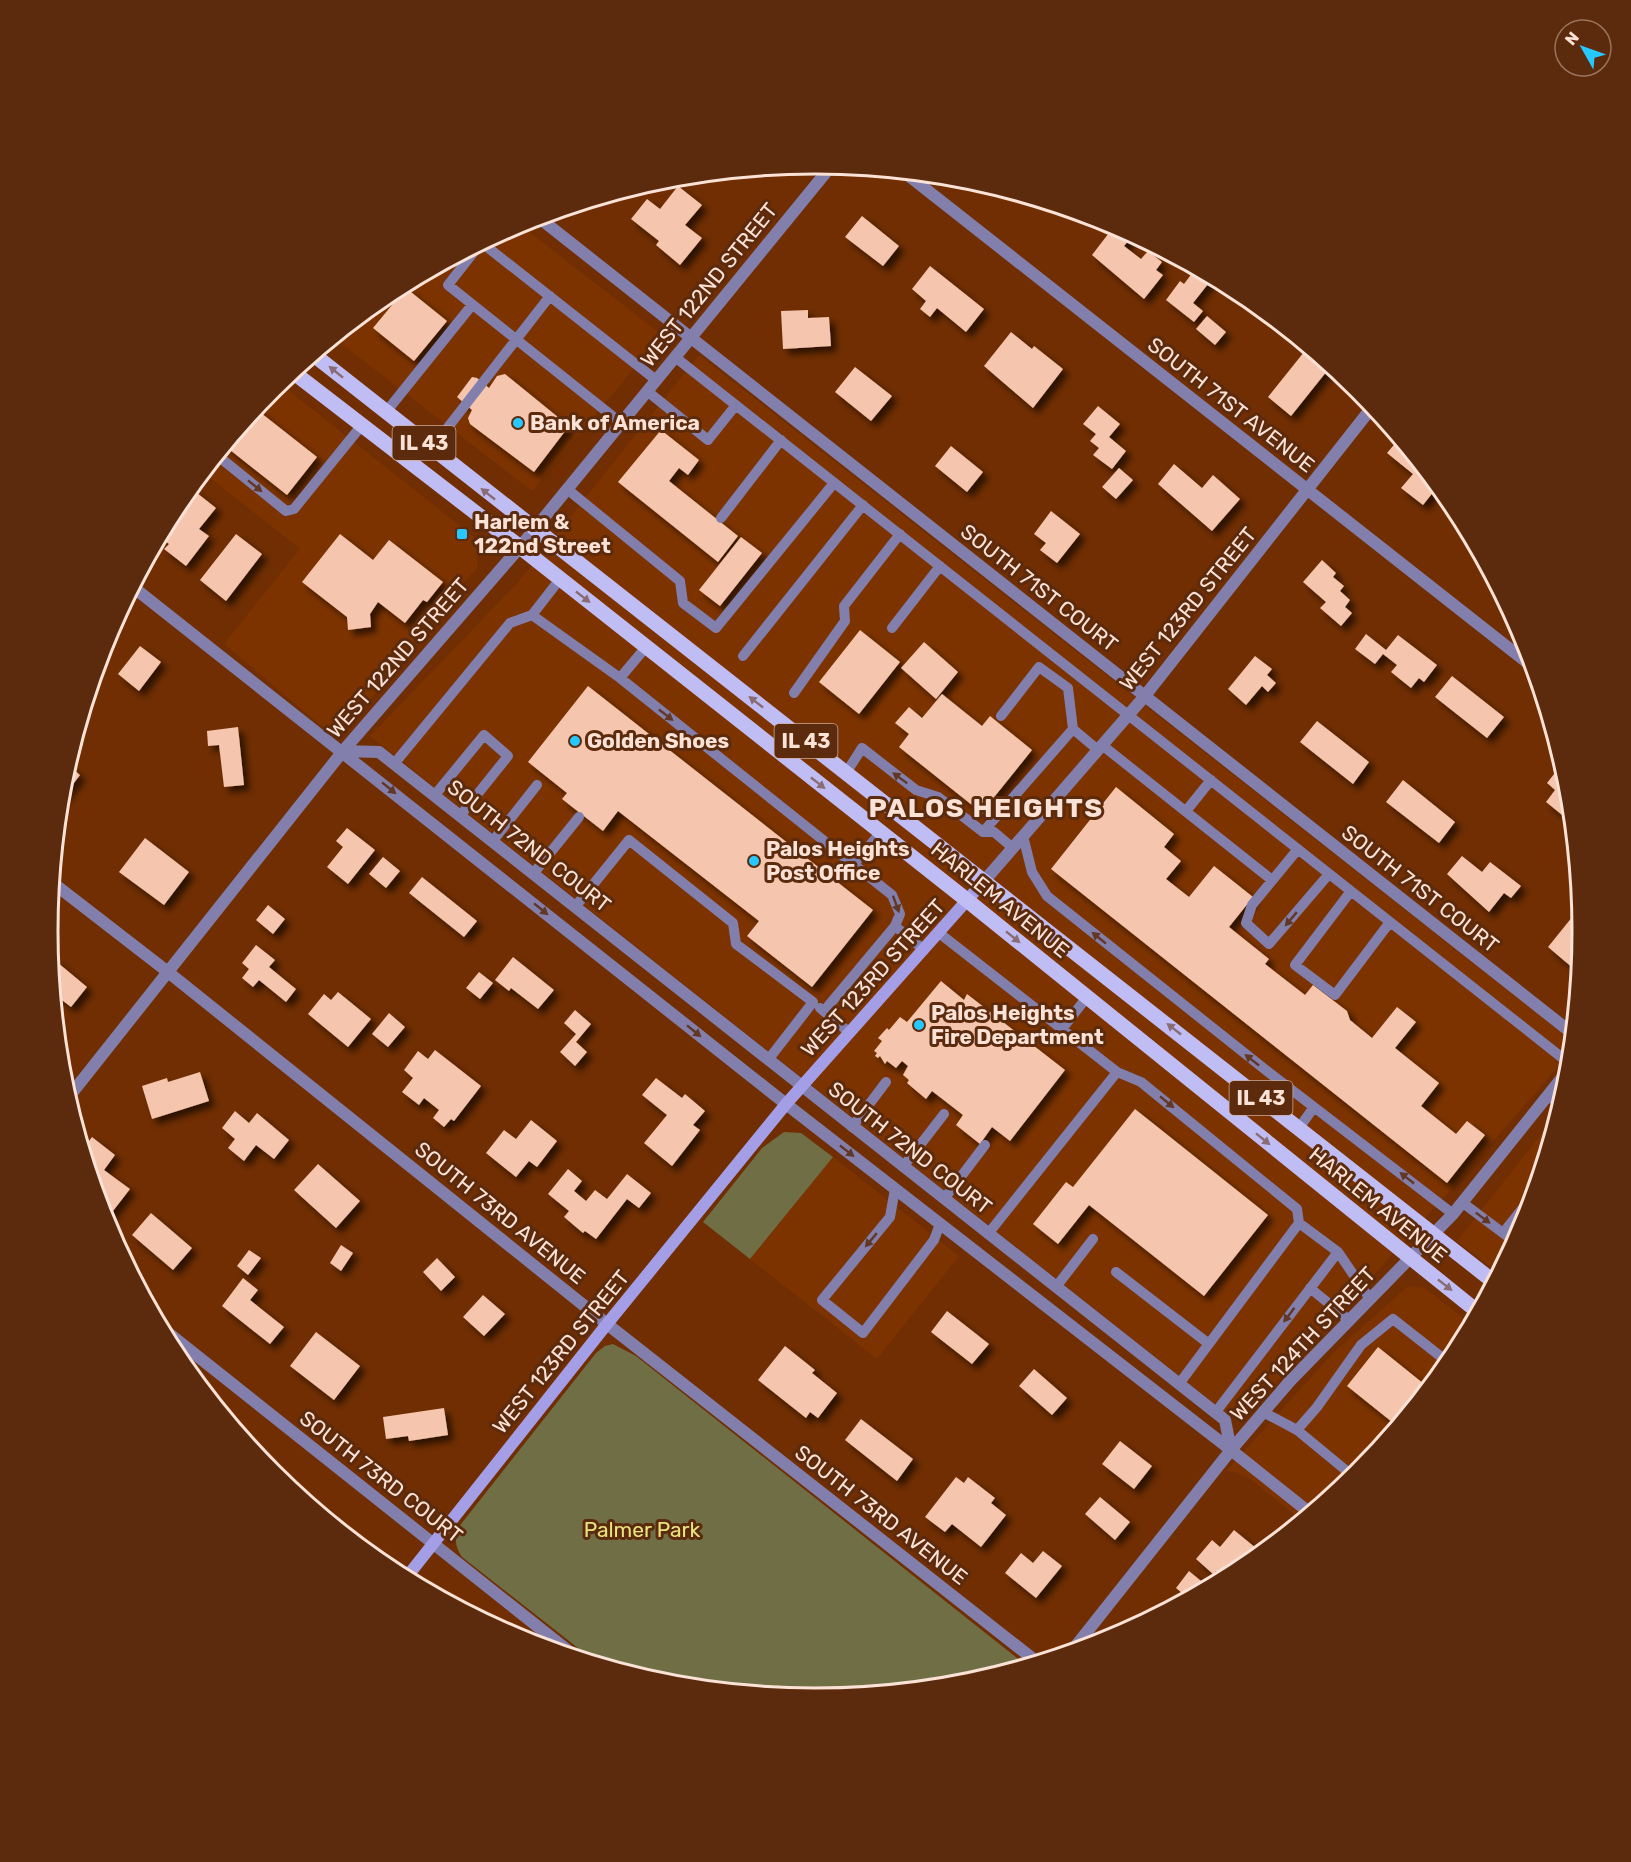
<svg xmlns="http://www.w3.org/2000/svg" width="1631" height="1862" font-family="Rubik,sans-serif">
  <style>
    .built { fill: #7c3300 }
    .green { fill: #6f6e45 }
    .building { fill: #f5c5ae; filter: url(#shadow) }
    .lines { fill: none; stroke-linecap: round; stroke-linejoin: round }
    .lane { stroke: #827fad; stroke-width: 10 }
    .street { stroke: #827fad; stroke-width: 12 }
    .secondary { stroke: #a49ee7; stroke-width: 12 }
    .primary { stroke: #c0bcf4; stroke-width: 15 }
    .oneway { fill: #896c74 }
    .oneway2 { fill: #623724 }
    .poi-dot { fill: #27c8ff; stroke: #5c2a0c; stroke-width: 2 }
    .labels { text-anchor: middle; stroke-width: 6; stroke-linejoin: round; paint-order: stroke }
    .shield { fill: #5c2a0c; stroke: #cbab9a; stroke-width: 1.5 }
    .shield-label { font-size: 20px; font-weight: bold; fill: #fbe2d7 }
    .street-label { font-size: 21px; fill: #fbe2d7; stroke: #5c2a0c }
    .poi-label { font-size: 21px; font-weight: bold; fill: #fbe2d7; stroke: #5c2a0c; text-anchor: start }
    .park-label { font-size: 21px; fill: #e7e580; stroke: #5c2a0c }
    .district-label { font-size: 27px; font-weight: bold; letter-spacing: 1.5px; fill: #fbe2d7; stroke: #5c2a0c }
    .rim { fill: none; stroke: #fbe2d7; stroke-width: 3 }
  </style>
  <defs>
    <filter id="shadow"><feDropShadow dx="5.5" dy="5.5" stdDeviation="3" flood-color="#0009"/></filter>
  </defs>
  <rect width="100%" height="100%" fill="#702e02"/>
  <path class="built" d="M519,224L662,335L532,491L334,338L389,293Z
    M699,355L1572,1041L1571,1052L1448,1193L1239,1423L370,736L520,580Z
    M279,383L473,536L477,548V568L424,627L350,728L330,733L224,644L300,549L204,473Z
    M1558,1113L1524,1225L1499,1273L1457,1241Z
    M833,1157L959,1256L877,1359L750,1259Z
    M1408,1286L1425,1288L1471,1324L1453,1358L1358,1474L1301,1520L1250,1479L1236,1472L1226,1471L1333,1353Z"/>
  <path class="green" d="M784,1132L801,1133L833,1157L750,1259L703,1222L762,1148Z
    M613,1344L636,1356L1026,1665L965,1684L815,1698L665,1684L597,1663L462,1557C454,1546 454,1536 461,1524L596,1353L605,1346Z"/>
  <path class="building" d="M678,186L702,205L685,225L702,238L680,265L656,245L659,241L631,219L647,199L660,209Z
    M862,216L899,246L883,266L845,237Z
    M1115,225L1133,235L1124,246L1141,259L1148,251L1162,262L1156,270L1163,275L1144,299L1092,255Z
    M930,266L984,309L966,332L937,308L930,317L920,309L926,301L912,289Z
    M1196,268L1212,279L1193,303L1203,311L1194,322L1166,300L1180,281L1184,284Z
    M406,288L447,321L414,361L373,328Z
    M808,310V318L829,317L831,346L783,349L781,311Z
    M1207,316L1226,332L1215,345L1196,329Z
    M1011,332L1032,349L1034,346L1063,369L1033,408L984,366Z
    M1308,347L1331,366L1291,416L1268,397Z
    M855,367L892,396L871,421L835,392Z
    M505,374L569,426L534,472L470,424L468,418L472,410L457,397L472,377L477,378L489,388L497,376Z
    M1098,406L1120,424L1109,437L1126,451L1112,469L1093,455L1099,448L1090,441L1096,434L1083,424Z
    M256,409L317,457L287,495L225,446Z
    M661,430L699,460L688,475L679,468L669,481L738,536L718,562L618,482Z
    M1398,440L1438,486L1423,505L1401,488L1413,474L1387,453Z
    M951,446L983,472L967,492L935,466Z
    M1174,464L1202,488L1213,475L1240,499L1212,531L1158,484Z
    M1119,468L1133,480L1116,499L1102,487Z
    M192,489L216,508L199,529L209,536L186,566L164,549L169,544L160,537L172,515Z
    M1051,511L1080,534L1057,563L1040,550L1046,543L1034,534Z
    M236,534L262,554L226,601L200,580Z
    M340,534L373,560L389,540L443,582L427,602L423,600L405,623L378,602L370,614L371,627L348,630L347,617L302,582Z
    M741,537L762,553L720,606L699,590Z
    M1322,560L1336,573L1333,577L1344,586L1340,591L1350,600L1345,607L1352,613L1341,626L1320,608L1326,602L1303,582Z
    M860,630L900,662L859,714L819,682Z
    M1366,634L1386,650L1398,635L1437,665L1424,682L1419,678L1411,688L1391,672L1397,665L1383,654L1375,664L1355,649Z
    M924,642L958,672L936,699L901,668Z
    M140,646L161,662L139,691L118,674Z
    M1255,656L1272,669L1267,675L1276,683L1268,692L1262,686L1246,705L1228,689Z
    M1452,676L1504,717L1487,738L1435,697Z
    M588,686L873,910L812,987L747,936L759,921L618,811L603,831L562,799L567,793L528,762Z
    M942,694L982,726L990,716L1032,750L991,801L996,805L987,817L899,747L909,734L895,723L909,707L922,718Z
    M1317,721L1369,762L1353,784L1300,742Z
    M238,727L244,785L224,787L219,745L208,746L207,731Z
    M1562,764L1568,782L1572,823L1546,802L1555,790L1547,783Z
    M68,765L80,775L61,800L63,781Z
    M1403,780L1455,822L1439,843L1386,802Z
    M1116,787L1174,834L1164,847L1181,861L1166,879L1189,897L1214,866L1253,897L1229,927L1269,959L1265,964L1305,995L1313,985L1347,1011L1350,1020L1372,1038L1397,1007L1416,1022L1395,1048L1439,1083L1421,1106L1456,1134L1467,1121L1485,1135L1447,1183L1051,869Z
    M347,828L375,850L348,884L327,867L343,847L336,841Z
    M145,838L189,872L164,905L119,872Z
    M1462,856L1482,872L1490,862L1521,886L1511,898L1504,893L1489,912L1447,874Z
    M383,857L400,871L386,888L369,874Z
    M422,877L477,921L464,937L409,893Z
    M268,905L285,919L273,934L256,920Z
    M1573,916L1582,923L1583,931L1580,962L1574,969L1548,947Z
    M256,945L275,960L269,967L296,989L286,1002L259,980L253,987L242,978L249,969L242,963Z
    M51,957L87,987L71,1007L54,994L56,983L53,981Z
    M513,957L554,990L538,1009L511,988L509,991L495,980Z
    M479,972L493,983L480,999L466,988Z
    M941,981L964,1000L967,994L1065,1070L1010,1141L992,1127L980,1144L956,1125L963,1115L932,1091L926,1099L907,1083L909,1080L903,1075L908,1066L902,1061L896,1068L887,1061L885,1064L880,1056L878,1058L875,1056L877,1053L874,1051L882,1041L878,1038L887,1028L889,1030L900,1017L907,1022Z
    M338,992L371,1019L348,1047L308,1014L324,994L331,1000Z
    M575,1010L591,1024L576,1042L587,1052L575,1066L560,1052L576,1034L564,1023Z
    M389,1013L405,1027L388,1047L372,1034Z
    M435,1050L481,1086L454,1121L451,1119L444,1127L433,1118L439,1110L424,1098L419,1105L402,1092L413,1078L404,1070L418,1051L428,1059Z
    M200,1072L209,1101L152,1119L142,1086L167,1078L168,1082Z
    M656,1078L682,1098L685,1094L705,1111L693,1125L700,1130L672,1166L644,1143L667,1115L642,1095Z
    M1135,1109L1268,1215L1204,1296L1089,1205L1058,1244L1033,1224L1066,1182L1073,1187Z
    M235,1111L249,1123L257,1113L289,1140L274,1159L256,1145L244,1161L228,1148L235,1139L222,1128Z
    M531,1120L557,1141L537,1167L529,1161L516,1177L486,1153L504,1130L516,1139Z
    M92,1137L115,1155L104,1170L130,1189L106,1220L83,1149Z
    M318,1164L360,1201L336,1228L294,1190Z
    M568,1169L582,1181L574,1191L586,1201L595,1190L607,1199L627,1174L651,1193L639,1208L627,1199L596,1239L585,1231L583,1233L564,1217L569,1211L548,1194Z
    M151,1213L192,1248L173,1270L132,1235Z
    M341,1245L353,1253L341,1271L330,1263Z
    M249,1250L261,1258L248,1275L237,1266Z
    M437,1258L455,1277L441,1291L423,1272Z
    M243,1278L258,1290L250,1300L284,1327L270,1344L222,1306Z
    M483,1295L505,1314L484,1336L463,1317Z
    M947,1311L989,1344L972,1364L931,1332Z
    M316,1332L360,1366L334,1400L290,1366Z
    M785,1346L815,1370L812,1373L837,1393L818,1418L810,1412L806,1418L758,1380Z
    M1378,1347L1429,1388L1397,1426L1347,1386Z
    M1034,1369L1067,1398L1052,1415L1019,1386Z
    M444,1408L448,1435L409,1441L408,1436L386,1439L383,1417Z
    M861,1419L913,1459L897,1481L845,1440Z
    M1120,1441L1152,1466L1134,1489L1102,1464Z
    M956,1477L964,1483L968,1477L995,1498L991,1503L1006,1515L981,1547L952,1524L945,1532L925,1517Z
    M1100,1497L1130,1522L1115,1540L1085,1514Z
    M1234,1530L1262,1553L1242,1569L1225,1578L1216,1571L1213,1574L1196,1559L1212,1540L1220,1547Z
    M1043,1551L1062,1566L1036,1598L1005,1573L1021,1553L1033,1563Z
    M1189,1571L1206,1585L1200,1591L1188,1598L1176,1588Z"/>
  <g class="lines">
    <path class="lane" d="M482,243L656,380
      M480,244L448,285L621,423
      M675,357L1570,1064
      M647,391L708,440L736,405
      M386,412L472,305
      M431,449L550,296
      M218,456L286,511L294,509L362,425
      M567,489L680,581L683,603L716,628L834,483
      M721,518L781,440
      M532,615L620,678L892,895L900,914L895,926L824,1011
      M892,628L940,566
      M743,656L863,505
      M620,678L646,647
      M794,693L845,621L844,606L900,534
      M1001,716L1039,667L1068,688L1073,729
      M1102,745L1272,880
      M394,764L510,623L532,615L560,579
      M846,773L862,748L916,790L938,797L983,832H994L1013,848
      M434,796L484,735L508,756L460,816
      M1186,811L1211,780
      M983,832L1073,729L1098,750
      M1023,836L1032,872L1047,896L1267,1071L1453,1214
      M492,842L537,785
      M1298,849L1252,905L1246,923L1269,944L1329,874
      M854,864L881,832
      M533,874L579,817
      M1351,891L1295,965L1335,995L1390,922
      M575,907L629,840L733,923L736,944L813,1002L768,1060
      M895,926L924,950
      M939,933L1117,1072L988,1234
      M820,1008L850,1033
      M1062,1029L1087,997
      M1117,1072L1141,1082L1297,1209L1299,1223
      M1548,1096L1561,1105
      M852,1127L886,1082
      M1299,1128L1314,1107
      M903,1167L944,1114
      M895,1189L890,1217L822,1300L863,1333L934,1240L940,1224
      M944,1199L985,1145
      M1463,1203L1515,1242
      M1503,1233L1534,1194
      M1116,1272L1209,1344
      M1056,1287L1093,1239
      M1310,1288L1349,1320
      M1179,1384L1299,1223L1338,1252L1370,1299
      M1263,1412L1297,1430L1317,1407L1361,1345L1393,1319L1449,1363
      M1215,1413L1338,1252
      M1297,1430L1354,1477"/>
    <path class="street" d="M904,172L1534,668
      M538,217L1573,1034
      M133,587L786,1104L1231,1450L1225,1420L379,752L343,751
      M985,880L1144,697L1373,406
      M53,883L168,972L607,1324L1037,1662
      M68,1098L343,751L520,547L832,165
      M162,1328L576,1657
      M1231,1450L1310,1513
      M1071,1652L1231,1450L1290,1381L1453,1214L1569,1069"/>
    <path class="secondary" d="M406,1578L607,1324L786,1104L985,880"/>
    <path class="primary" d="M314,355L1494,1282
      M293,372L520,547L968,901L1478,1312"/>
  </g>
  <defs><path id="oneway-solid" d="M-6-.8H1V-3.2L6.5 0L1 3.2V.8H-6Z" transform="scale(1.5)"/></defs>
  <g class="oneway">
    <use href="#oneway-solid" transform="translate(336 372) rotate(-141)"/>
    <use href="#oneway-solid" transform="translate(488 494) rotate(-142)"/>
    <use href="#oneway-solid" transform="translate(583 597) rotate(38)"/>
    <use href="#oneway-solid" transform="translate(756 702) rotate(-142)"/>
    <use href="#oneway-solid" transform="translate(818 783) rotate(38)"/>
    <use href="#oneway-solid" transform="translate(1013 937) rotate(39)"/>
    <use href="#oneway-solid" transform="translate(1174 1029) rotate(-142)"/>
    <use href="#oneway-solid" transform="translate(1263 1139) rotate(39)"/>
    <use href="#oneway-solid" transform="translate(1445 1285) rotate(38)"/>
  </g>
  <g class="oneway2">
    <use href="#oneway-solid" transform="translate(255 486) rotate(39)"/>
    <use href="#oneway-solid" transform="translate(666 715) rotate(38)"/>
    <use href="#oneway-solid" transform="translate(900 778) rotate(-143)"/>
    <use href="#oneway-solid" transform="translate(389 788) rotate(39)"/>
    <use href="#oneway-solid" transform="translate(896 904) rotate(70)"/>
    <use href="#oneway-solid" transform="translate(541 909) rotate(39)"/>
    <use href="#oneway-solid" transform="translate(1291 919) rotate(130)"/>
    <use href="#oneway-solid" transform="translate(1099 938) rotate(-141)"/>
    <use href="#oneway-solid" transform="translate(694 1031) rotate(39)"/>
    <use href="#oneway-solid" transform="translate(1252 1060) rotate(-142)"/>
    <use href="#oneway-solid" transform="translate(1167 1102) rotate(39)"/>
    <use href="#oneway-solid" transform="translate(847 1151) rotate(38)"/>
    <use href="#oneway-solid" transform="translate(1407 1178) rotate(-142)"/>
    <use href="#oneway-solid" transform="translate(1483 1218) rotate(37)"/>
    <use href="#oneway-solid" transform="translate(871 1240) rotate(130)"/>
    <use href="#oneway-solid" transform="translate(1289 1315) rotate(127)"/>
  </g>
  <g class="poi-dot">
    <circle cx="518" cy="423" r="6"/>
    <rect x="456" y="528" width="12" height="12" rx="3"/>
    <circle cx="575" cy="741" r="6"/>
    <circle cx="754" cy="861" r="6"/>
    <circle cx="919" cy="1025" r="6"/>
  </g>
  <g class="labels">
    <g class="shield">
      <rect x="392.5" y="426" width="63" height="34" rx="4.5"/>
      <rect x="774.5" y="724" width="63" height="34" rx="4.5"/>
      <rect x="1229.5" y="1081" width="63" height="34" rx="4.5"/>
    </g>
    <g class="shield-label">
      <text x="424" y="450">IL 43</text>
      <text x="806" y="748">IL 43</text>
      <text x="1261" y="1105">IL 43</text>
    </g>
    <g class="street-label">
      <text transform="translate(709 285) rotate(-51)" y="7">WEST 122ND STREET</text>
      <text transform="translate(1231 405) rotate(38)" y="7">SOUTH 71ST AVENUE</text>
      <text transform="translate(1039 588) rotate(38)" y="7">SOUTH 71ST COURT</text>
      <text transform="translate(1188 609) rotate(-51)" y="7">WEST 123RD STREET</text>
      <text transform="translate(398 658) rotate(-49)" y="7">WEST 122ND STREET</text>
      <text transform="translate(529 846) rotate(38)" y="7">SOUTH 72ND COURT</text>
      <text transform="translate(1420 889) rotate(38)" y="7">SOUTH 71ST COURT</text>
      <text transform="translate(1000 900) rotate(39)" y="7">HARLEM AVENUE</text>
      <text transform="translate(873 978) rotate(-48)" y="7">WEST 123RD STREET</text>
      <text transform="translate(910 1148) rotate(38)" y="7">SOUTH 72ND COURT</text>
      <text transform="translate(1378 1205) rotate(39)" y="7">HARLEM AVENUE</text>
      <text transform="translate(500 1213) rotate(39)" y="7">SOUTH 73RD AVENUE</text>
      <text transform="translate(1303 1344) rotate(-47)" y="7">WEST 124TH STREET</text>
      <text transform="translate(561 1352) rotate(-51)" y="7">WEST 123RD STREET</text>
      <text transform="translate(381 1477) rotate(38)" y="7">SOUTH 73RD COURT</text>
      <text transform="translate(881 1515) rotate(38)" y="7">SOUTH 73RD AVENUE</text>
    </g>
    <g class="poi-label">
      <text x="530" y="430">Bank of America</text>
      <text x="474" y="529">Harlem &amp;<tspan x="474" dy="24">122nd Street</tspan></text>
      <text x="587" y="748">Golden Shoes</text>
      <text x="766" y="856">Palos Heights<tspan x="766" dy="24">Post Office</tspan></text>
      <text x="931" y="1020">Palos Heights<tspan x="931" dy="24">Fire Department</tspan></text>
    </g>
    <g class="park-label">
      <text x="642" y="1537">Palmer Park</text>
    </g>
    <g class="district-label">
      <text x="986" y="817">PALOS HEIGHTS</text>
    </g>
  </g>
  <path d="M0 0H1631V1862H0ZM58 931a757 757 0 1 1 1514 0a757 757 0 1 1-1514 0Z" fill="#5c2a0c" fill-rule="evenodd"/>
  <path class="rim" d="M58 931a757 757 0 1 1 1514 0a757 757 0 1 1-1514 0Z"/>
  <g transform="translate(1583 48) rotate(310)"><circle r="28" fill="#5c2a0c" stroke="#9c745d" stroke-width="1.5"/>
  <path d="M0-4.5L10 22L0 15L-10 22Z" fill="#27c8ff"/>
  <text y="-9" font-size="16" font-weight="bold" text-anchor="middle" fill="#fbe2d7">N</text>
  </g>
</svg>
